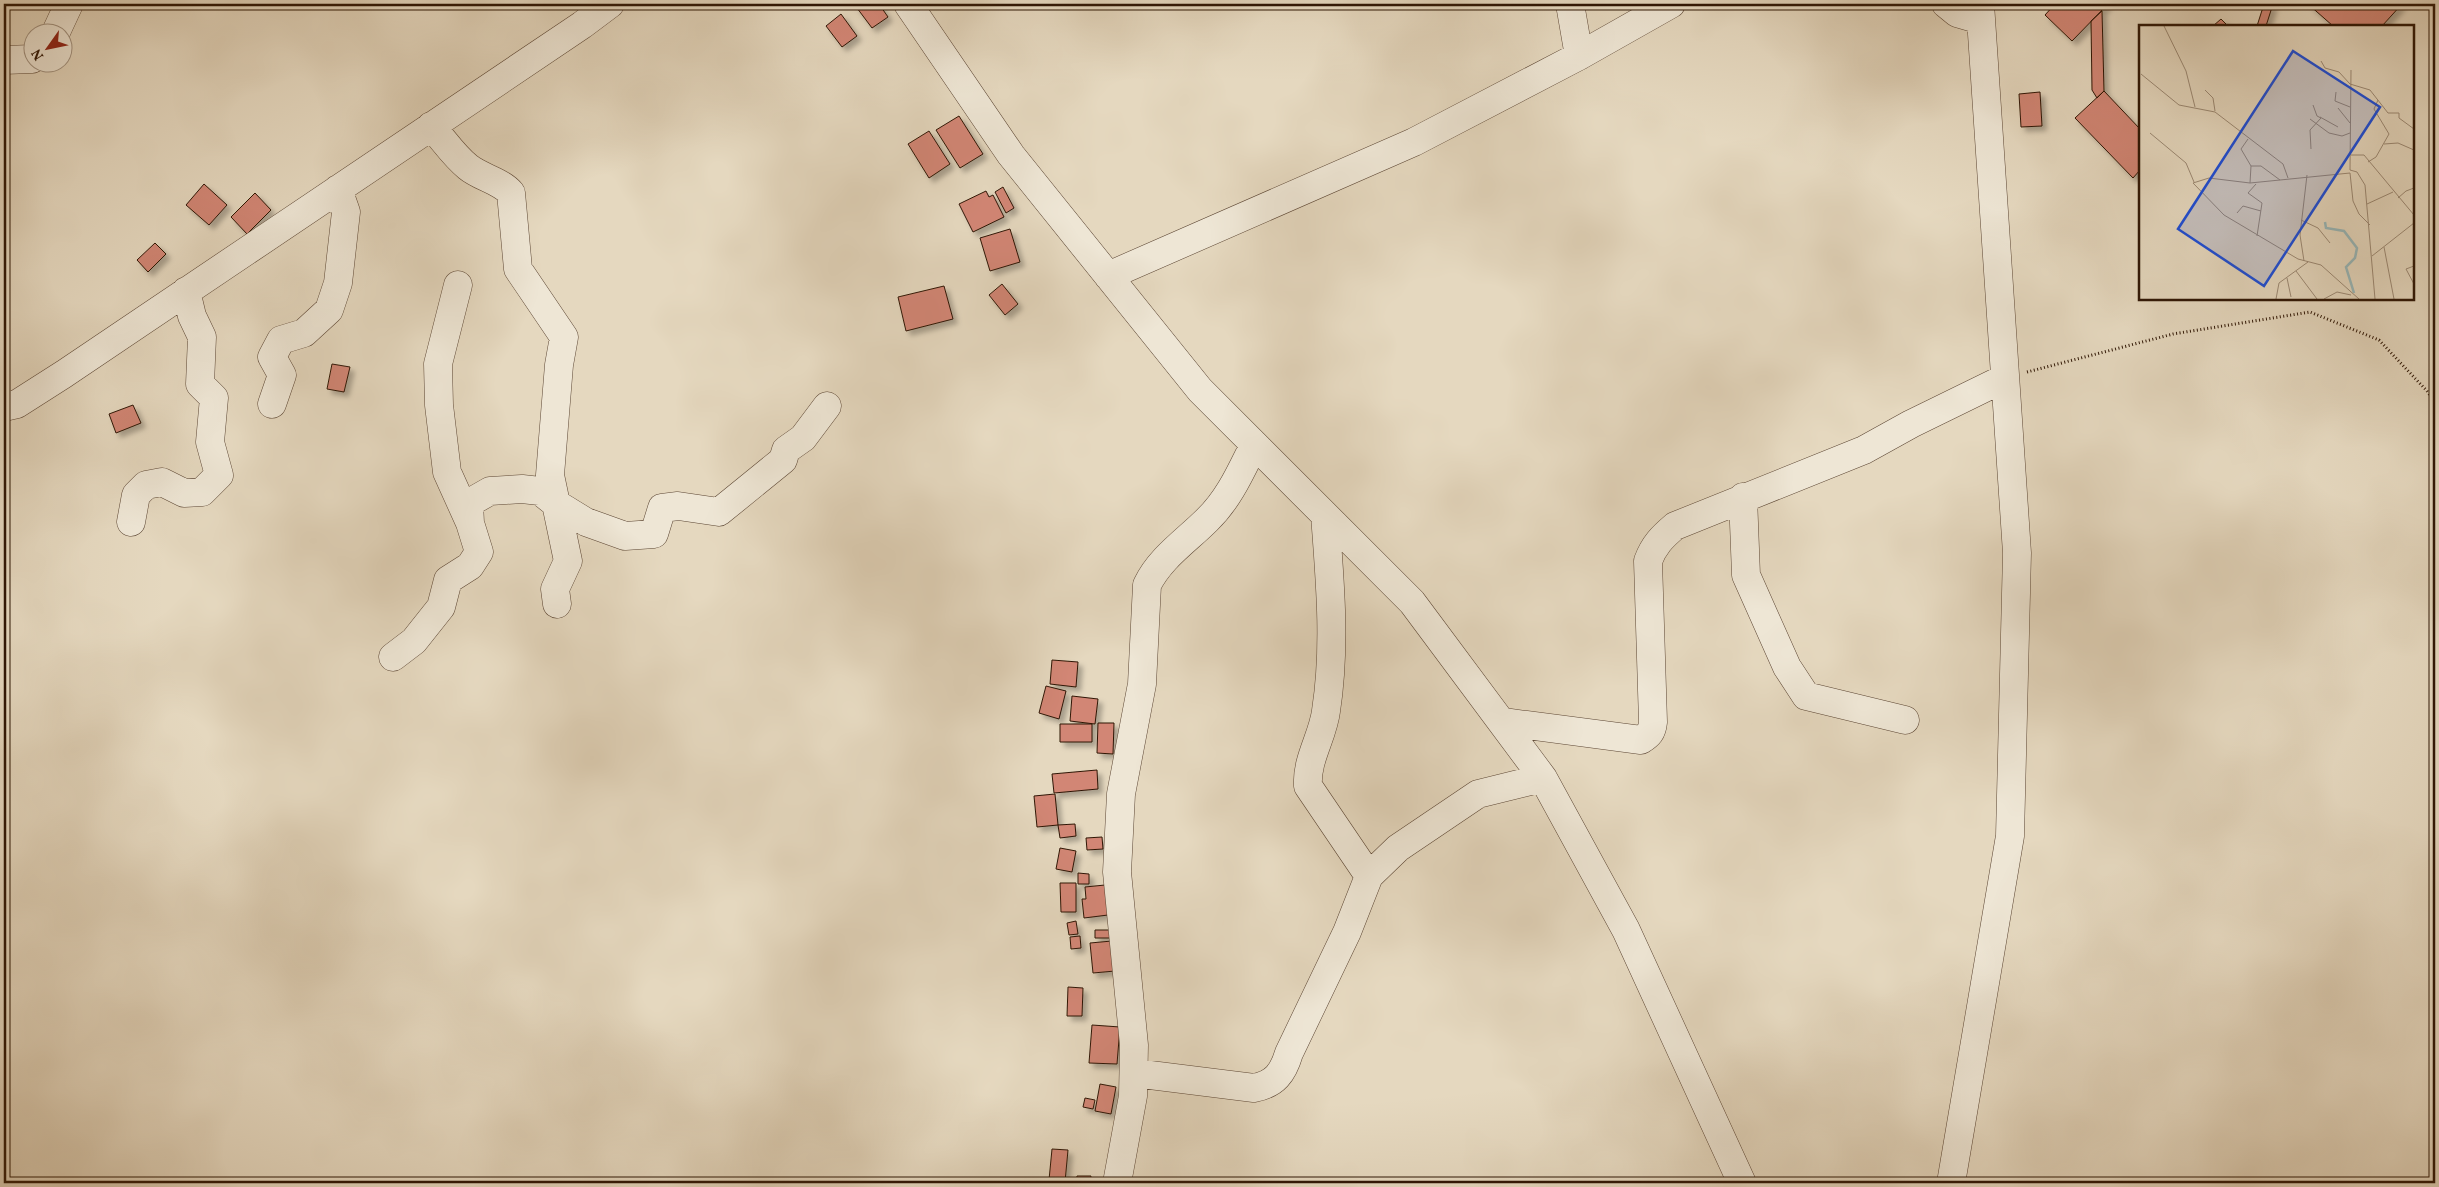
<svg xmlns="http://www.w3.org/2000/svg" width="2439" height="1187" font-family="Vollkorn,serif">
  <style>
    .building { fill: #d28674; stroke: #2f1605; filter: url(#shadow) }
    .lines { fill: none; stroke-linecap: round; stroke-linejoin: round }
    .minor-casing { stroke: #5c4634; stroke-width: 29 }
    .path { stroke: #2f1605; stroke-width: 3; stroke-dasharray: 1 2.5; stroke-linecap: butt }
    .minor { stroke: #eee6d5; stroke-width: 28 }
    .inset-river { fill: none; stroke: #98b8ba; stroke-width: 2.5 }
    .inset-road { fill: none; stroke: #9c8a75; stroke-width: 1 }
    .view { fill: #1d4ed8; fill-opacity: 0.15; stroke: #1d4ed8; stroke-width: 2.5 }
    .inset-edge { fill: none; stroke: #2f1605; stroke-width: 2.5 }
  </style>
  <defs>
    <filter id="shadow"><feDropShadow dx="4.5" dy="4.5" stdDeviation="2.5" flood-color="#0004"/></filter>
  </defs>
  <rect width="100%" height="100%" fill="#e5d8bf"/>
  <filter id="stains"><feTurbulence type="fractalNoise" baseFrequency=".004" numOctaves="4"/><feColorMatrix values="0 0 0 0 .2 0 0 0 0 .09 0 0 0 0 .02 0 0 0 .5 -.17"/></filter>
  <radialGradient id="worn" r=".72"><stop offset=".6" stop-color="#630" stop-opacity="0"/><stop offset="1" stop-color="#630" stop-opacity=".3"/></radialGradient>
  <path class="building" d="M854,4H879L888,17L872,28Z
    M2055,4H2108L2072,41L2045,15Z
    M2264,4H2273L2266,26H2257Z
    M2308,4H2402L2382,26H2333Z
    M2102,11L2104,91L2097,98L2092,90L2091,21Z
    M841,14L857,36L842,47L826,26Z
    M2221,19L2228,26H2213Z
    M2104,91L2140,129V170L2133,178L2075,118Z
    M2040,92L2042,126L2021,127L2019,94Z
    M959,116L983,154L960,168L936,130Z
    M929,131L950,164L929,178L908,144Z
    M204,184L227,205L209,225L186,205Z
    M1003,187L1014,208L1006,213L995,192Z
    M986,191L989,197L993,195L1004,217L973,232L959,204Z
    M255,193L271,210L247,234L231,217Z
    M1010,229L1020,262L990,271L980,238Z
    M155,243L166,254L148,272L137,260Z
    M1002,284L1018,304L1005,315L989,295Z
    M944,286L953,319L906,331L898,297Z
    M332,364L350,367L344,392L327,389Z
    M133,405L141,423L116,433L109,414Z
    M1052,660L1078,662L1076,687L1050,684Z
    M1046,686L1066,691L1059,719L1039,713Z
    M1072,696L1098,699L1095,724L1070,721Z
    M1098,723H1114L1113,754L1097,753Z
    M1060,724H1092V742H1060Z
    M1097,770L1098,789L1054,793L1052,774Z
    M1055,794L1058,825L1037,827L1034,796Z
    M1075,824L1076,836L1060,838L1058,825Z
    M1102,837L1103,849L1087,850L1086,838Z
    M1060,848L1076,851L1072,872L1056,869Z
    M1078,873L1089,874V884H1078Z
    M1060,883H1076V912H1061Z
    M1105,885L1108,915L1084,918L1082,899H1086L1085,887Z
    M1076,921L1078,934L1069,935L1067,923Z
    M1095,930H1111L1112,938H1095Z
    M1080,936L1081,948L1071,949L1070,937Z
    M1112,941L1115,971L1093,973L1090,943Z
    M1068,987L1083,988L1082,1016H1067Z
    M1092,1025L1120,1027L1117,1064L1089,1063Z
    M1100,1084L1116,1087L1111,1114L1095,1111Z
    M1085,1098L1095,1100L1093,1109L1083,1107Z
    M1052,1149L1068,1150L1065,1182L1049,1180Z
    M1077,1176H1091L1090,1183H1076Z"/>
  <g class="lines">
    <g class="minor-casing">
      <path id="minor" d="M908,4L1011,155L1200,390L1412,602L1543,778L1626,930L1742,1183
        M1570,4L1579,56
        M1946,4L1957,13L1981,20
        M56,32L69,4
        M4,60L32,59
        M431,126C443,139 454,156 468,167C480,177 501,181 511,193L518,269L564,337L559,365L550,475L568,561L555,589L557,604
        M1108,276L1414,142L1579,56L1671,4
        M458,285L438,364L439,405L447,472L470,523
        M272,404L282,375L272,357L281,340L304,333L329,310L338,283L346,212L338,189
        M4,407L17,404L64,374L582,25L610,4
        M1743,497L1746,575L1787,667L1806,696L1905,720
        M1325,515C1330,581 1336,646 1326,711C1323,736 1306,760 1308,786L1369,876
        M131,522L136,495L146,485L162,482L184,493L202,492L219,475L210,442L214,398L200,384L202,337L192,316L186,291
        M393,657L414,641L441,607L448,580L470,566L479,552L470,523L469,503L490,491L522,489L540,491L555,503L586,522L625,536L654,534L662,508L678,506L719,512L783,460L786,450L803,438L827,406
        M1503,722L1641,740C1649,735 1652,732 1653,722L1648,561C1654,545 1662,537 1675,526L1864,450L1911,424L2005,378
        M1134,1073L1254,1088C1275,1084 1283,1073 1289,1053L1347,932L1369,876L1398,848L1478,794L1543,778
        M1117,1183L1133,1096L1134,1045L1117,872L1121,794L1142,684L1147,585C1160,558 1186,541 1207,520C1229,499 1241,471 1254,445
        M1951,1183L2010,836L2017,553L1980,4"/>
    </g>
    <path class="path" d="M2027,372L2173,334L2310,312L2379,340L2427,391L2435,403"/>
    <use href="#minor" class="minor"/>
  </g>
  <g transform="translate(2139 25)">
    <rect width="275" height="275" fill="#e5d8bf"/>
    <path class="inset-river" d="M186,197L187,203L205,206L218,223L216,233L207,242L215,268"/>
    <path class="inset-road" d="M25,1L47,46L56,82M182,36L186,43L200,47L211,59L231,65L249,88H260V93L275,104M212,45L211,145L218,147L226,160L236,274M2,49L40,80L76,87L144,139L149,153M66,65L74,73L76,86M197,67L196,76L211,82M199,83L211,98M181,92L199,102M171,94L190,108L203,111L211,108M11,108L47,138L55,157M109,114L102,124L112,141L111,158M245,119L259,118L275,125M172,124L171,105L182,93L178,91L174,80M212,130H225L275,190M229,137L237,132L250,109L235,84L239,75M112,141H122L141,155M211,148L111,158L70,153L54,158L85,190L159,234L182,240L220,274M211,148L214,176L220,189L231,200M117,159L109,168L123,178L118,211M259,173L267,166L275,163M228,179L254,167M98,188L104,181L122,186M162,195L179,203L191,218M245,222L255,274M233,231L275,198M165,236L161,210L168,150M275,241L267,244L275,259M157,246L178,274M148,253L152,272M137,274L140,258L169,237M185,274L198,267L212,270"/>
    <path class="view" d="M154,26L241,82L125,261L39,204Z"/>
    <rect width="275" height="275" class="inset-edge"/>
  </g>
  <rect width="2439" height="1187" fill="none" stroke="#e5d8bf" stroke-width="20"/>
  <rect x="5" y="5" width="2429" height="1177" fill="none" stroke="#2f1605" stroke-width="2.5"/>
  <rect x="10" y="10" width="2419" height="1167" fill="none" stroke="#2f1605"/>
  <g transform="translate(48 48) rotate(237)"><circle r="24" fill="#eee6d5" stroke="#a29382"/>
  <path d="M0-4L9 19L0 12L-9 19Z" fill="#8f2418"/>
  <text y="-8" font-size="14" font-weight="bold" text-anchor="middle" fill="#2f1605">N</text>
  </g>
  <rect width="100%" height="100%" filter="url(#stains)"/>
  <rect width="100%" height="100%" fill="url(#worn)"/>
</svg>
